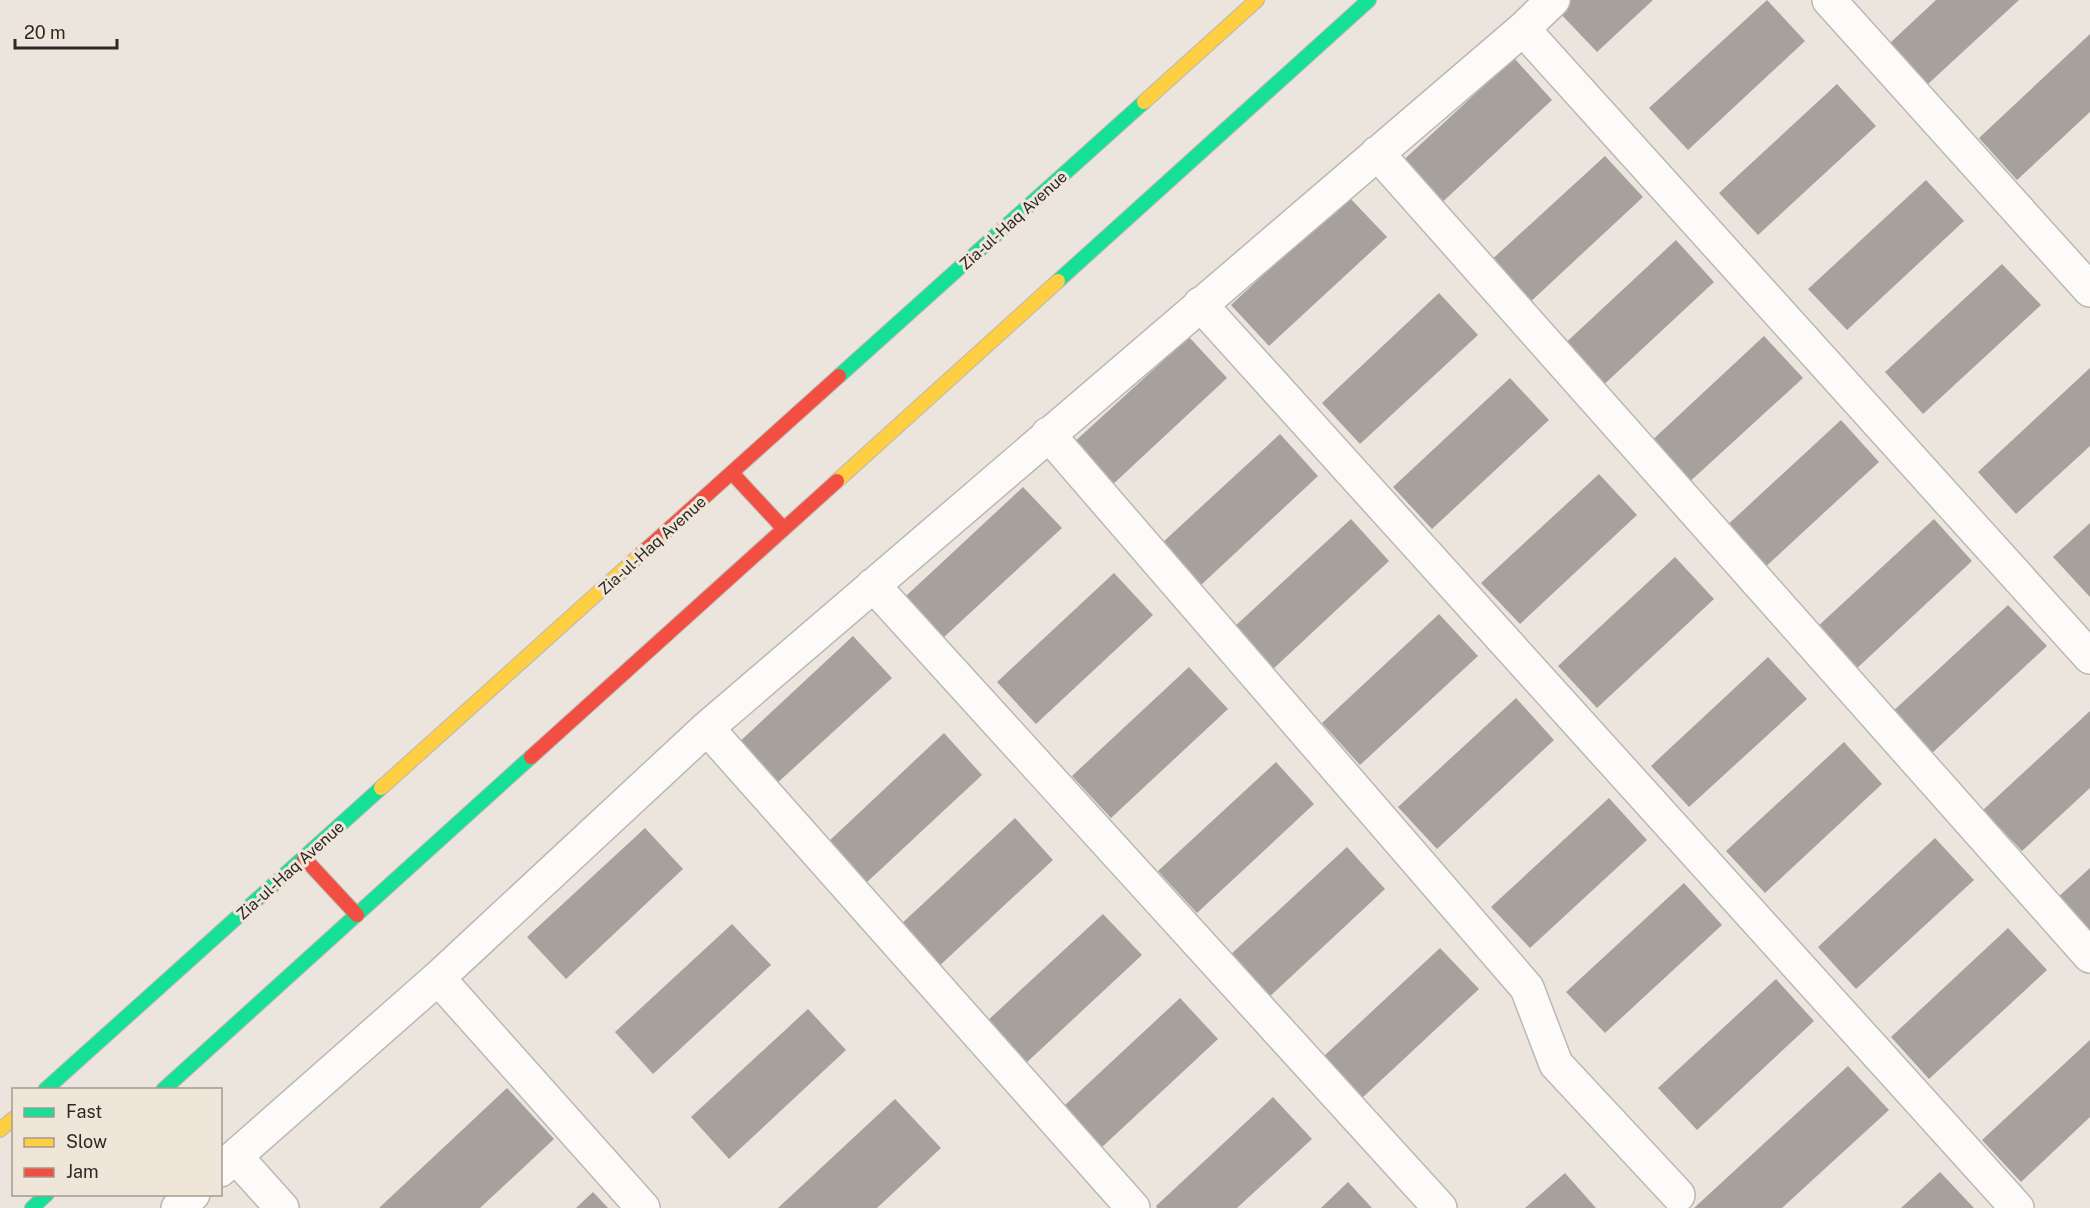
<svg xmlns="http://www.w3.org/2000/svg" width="2090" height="1208" font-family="'Public Sans',sans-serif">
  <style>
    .building { fill: #a6a19c }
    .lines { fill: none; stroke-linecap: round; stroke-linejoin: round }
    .street-casing { stroke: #bcb7b2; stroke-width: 36 }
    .fast-casing { stroke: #bcb7b2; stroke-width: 16 }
    .slow-casing { stroke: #bcb7b2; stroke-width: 16 }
    .jam-casing { stroke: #bcb7b2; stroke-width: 16 }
    .street { stroke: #fcfbfa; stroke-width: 33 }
    .fast { stroke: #16e098; stroke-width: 14 }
    .slow { stroke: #ffcf43; stroke-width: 14 }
    .jam { stroke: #f24e42; stroke-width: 14 }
    .labels { text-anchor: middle; stroke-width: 6; stroke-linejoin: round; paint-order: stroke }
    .street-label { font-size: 16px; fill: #2d2924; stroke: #f0e5d9 }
  </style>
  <rect width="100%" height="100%" fill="#ebe5de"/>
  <path class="building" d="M1570,0H1653L1597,52L1558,11Z
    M1767,0L1805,41L1688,150L1649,108Z
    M1936,0H2019L1928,84L1890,43Z
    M2090,34V112L2017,180L1979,138Z
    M1514,58L1552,100L1435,209L1396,167Z
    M1837,84L1876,126L1758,235L1719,193Z
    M1605,156L1643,197L1526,306L1487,264Z
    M1926,180L1964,221L1847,330L1808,289Z
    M1348,196L1387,237L1269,346L1231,305Z
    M1676,240L1714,282L1597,391L1558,350Z
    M2002,264L2041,305L1923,414L1885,372Z
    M1439,293L1478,335L1360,444L1322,403Z
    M1764,336L1803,378L1685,486L1647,445Z
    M1189,337L1227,378L1110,487L1071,445Z
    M2090,368V446L2016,514L1978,472Z
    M1510,378L1549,420L1432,529L1393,487Z
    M1841,420L1879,462L1762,570L1723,529Z
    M1280,434L1318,476L1201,585L1162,543Z
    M1599,474L1637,515L1520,624L1481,583Z
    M1023,487L1062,528L944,637L906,596Z
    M1351,519L1389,561L1272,670L1233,628Z
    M1934,519L1972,561L1855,670L1816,628Z
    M2090,523V597L2053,557Z
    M1675,557L1714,599L1597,708L1558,666Z
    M1114,573L1153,615L1036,724L997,682Z
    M2008,605L2047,646L1930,755L1891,713Z
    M1439,614L1478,656L1360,765L1322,723Z
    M853,636L892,678L774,786L736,745Z
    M1768,657L1807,699L1689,807L1651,766Z
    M1189,667L1228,709L1111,818L1072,776Z
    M1516,698L1554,740L1437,849L1398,807Z
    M2090,711V788L2022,851L1983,810Z
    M944,733L982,775L865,884L827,843Z
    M1844,742L1882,784L1765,893L1726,851Z
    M1276,762L1314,804L1197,913L1158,871Z
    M1609,798L1647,840L1530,948L1491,907Z
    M1015,818L1053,860L936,969L898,927Z
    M645,828L683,869L566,979L527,937Z
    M1935,838L1974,880L1856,989L1818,947Z
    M1347,847L1385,889L1268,998L1229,956Z
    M2090,868V936L2056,899Z
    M1684,883L1722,925L1605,1033L1566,992Z
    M1103,914L1142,955L1025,1064L986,1022Z
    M732,924L771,965L653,1074L615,1032Z
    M2008,928L2047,970L1929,1079L1891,1037Z
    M1440,948L1479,989L1362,1098L1323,1057Z
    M1776,979L1814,1021L1697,1130L1658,1088Z
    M1180,998L1218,1039L1101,1148L1063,1107Z
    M808,1009L846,1050L729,1159L691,1117Z
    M2090,1040V1117L2021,1182L1982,1140Z
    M1848,1066L1889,1110L1782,1208H1694Z
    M507,1088L554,1139L480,1208H379Z
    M1273,1097L1312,1139L1237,1208H1157L1156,1206Z
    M895,1099L941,1148L877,1208H778Z
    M1940,1172L1974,1208H1901Z
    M1565,1173L1596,1208H1525Z
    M1348,1182L1372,1208H1321Z
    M593,1192L608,1208H576Z"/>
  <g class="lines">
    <g class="street-casing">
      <path id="street" d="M1829,0L2090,290
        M1523,29L2090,657
        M1377,153L2090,956
        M1200,304L2017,1208
        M1048,434L1527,988L1556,1064L1678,1195
        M873,585L1440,1208
        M707,728L1133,1208
        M438,978L643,1208
        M236,1157L282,1208
        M220,1170L438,978L707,728L1523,29L1553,0
        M178,1208L193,1194"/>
    </g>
    <g class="fast-casing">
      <path id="fast" d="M1058,281L1369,0
        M839,376L1144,102
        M45,1090L381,788
        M163,1090L531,757
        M32,1208L47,1194"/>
    </g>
    <g class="slow-casing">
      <path id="slow" d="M1144,102L1257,0
        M837,481L1058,281
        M381,788L641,554
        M0,1130L14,1118"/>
    </g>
    <g class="jam-casing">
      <path id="jam" d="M732,473L784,529
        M641,554L839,376
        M531,757L837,481
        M304,858L357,915"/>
    </g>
    <use href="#street" class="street"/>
    <use href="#fast" class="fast"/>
    <use href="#slow" class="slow"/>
    <use href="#jam" class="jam"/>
  </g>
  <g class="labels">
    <g class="street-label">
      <text transform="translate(1013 220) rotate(-42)" y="6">Zia-ul-Haq Avenue</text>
      <text transform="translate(652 545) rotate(-42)" y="6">Zia-ul-Haq Avenue</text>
      <text transform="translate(290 870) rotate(-42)" y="6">Zia-ul-Haq Avenue</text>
    </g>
  </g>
  <rect x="12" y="1088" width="210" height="108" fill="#f0e5d9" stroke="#a29a91" stroke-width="1.5"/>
  <rect x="24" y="1108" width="30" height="9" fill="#16e098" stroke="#a29a91" stroke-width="1.5"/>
  <text x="66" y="1118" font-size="18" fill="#2d2924">Fast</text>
  <rect x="24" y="1138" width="30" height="9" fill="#ffcf43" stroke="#a29a91" stroke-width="1.5"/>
  <text x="66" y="1148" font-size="18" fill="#2d2924">Slow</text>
  <rect x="24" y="1168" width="30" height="9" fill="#f24e42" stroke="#a29a91" stroke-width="1.5"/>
  <text x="66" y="1178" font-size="18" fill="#2d2924">Jam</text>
  <path d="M15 39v9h102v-9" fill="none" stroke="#2d2924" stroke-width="3"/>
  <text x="24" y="39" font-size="18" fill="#2d2924" stroke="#f0e5d9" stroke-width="4.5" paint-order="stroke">20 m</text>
</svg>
